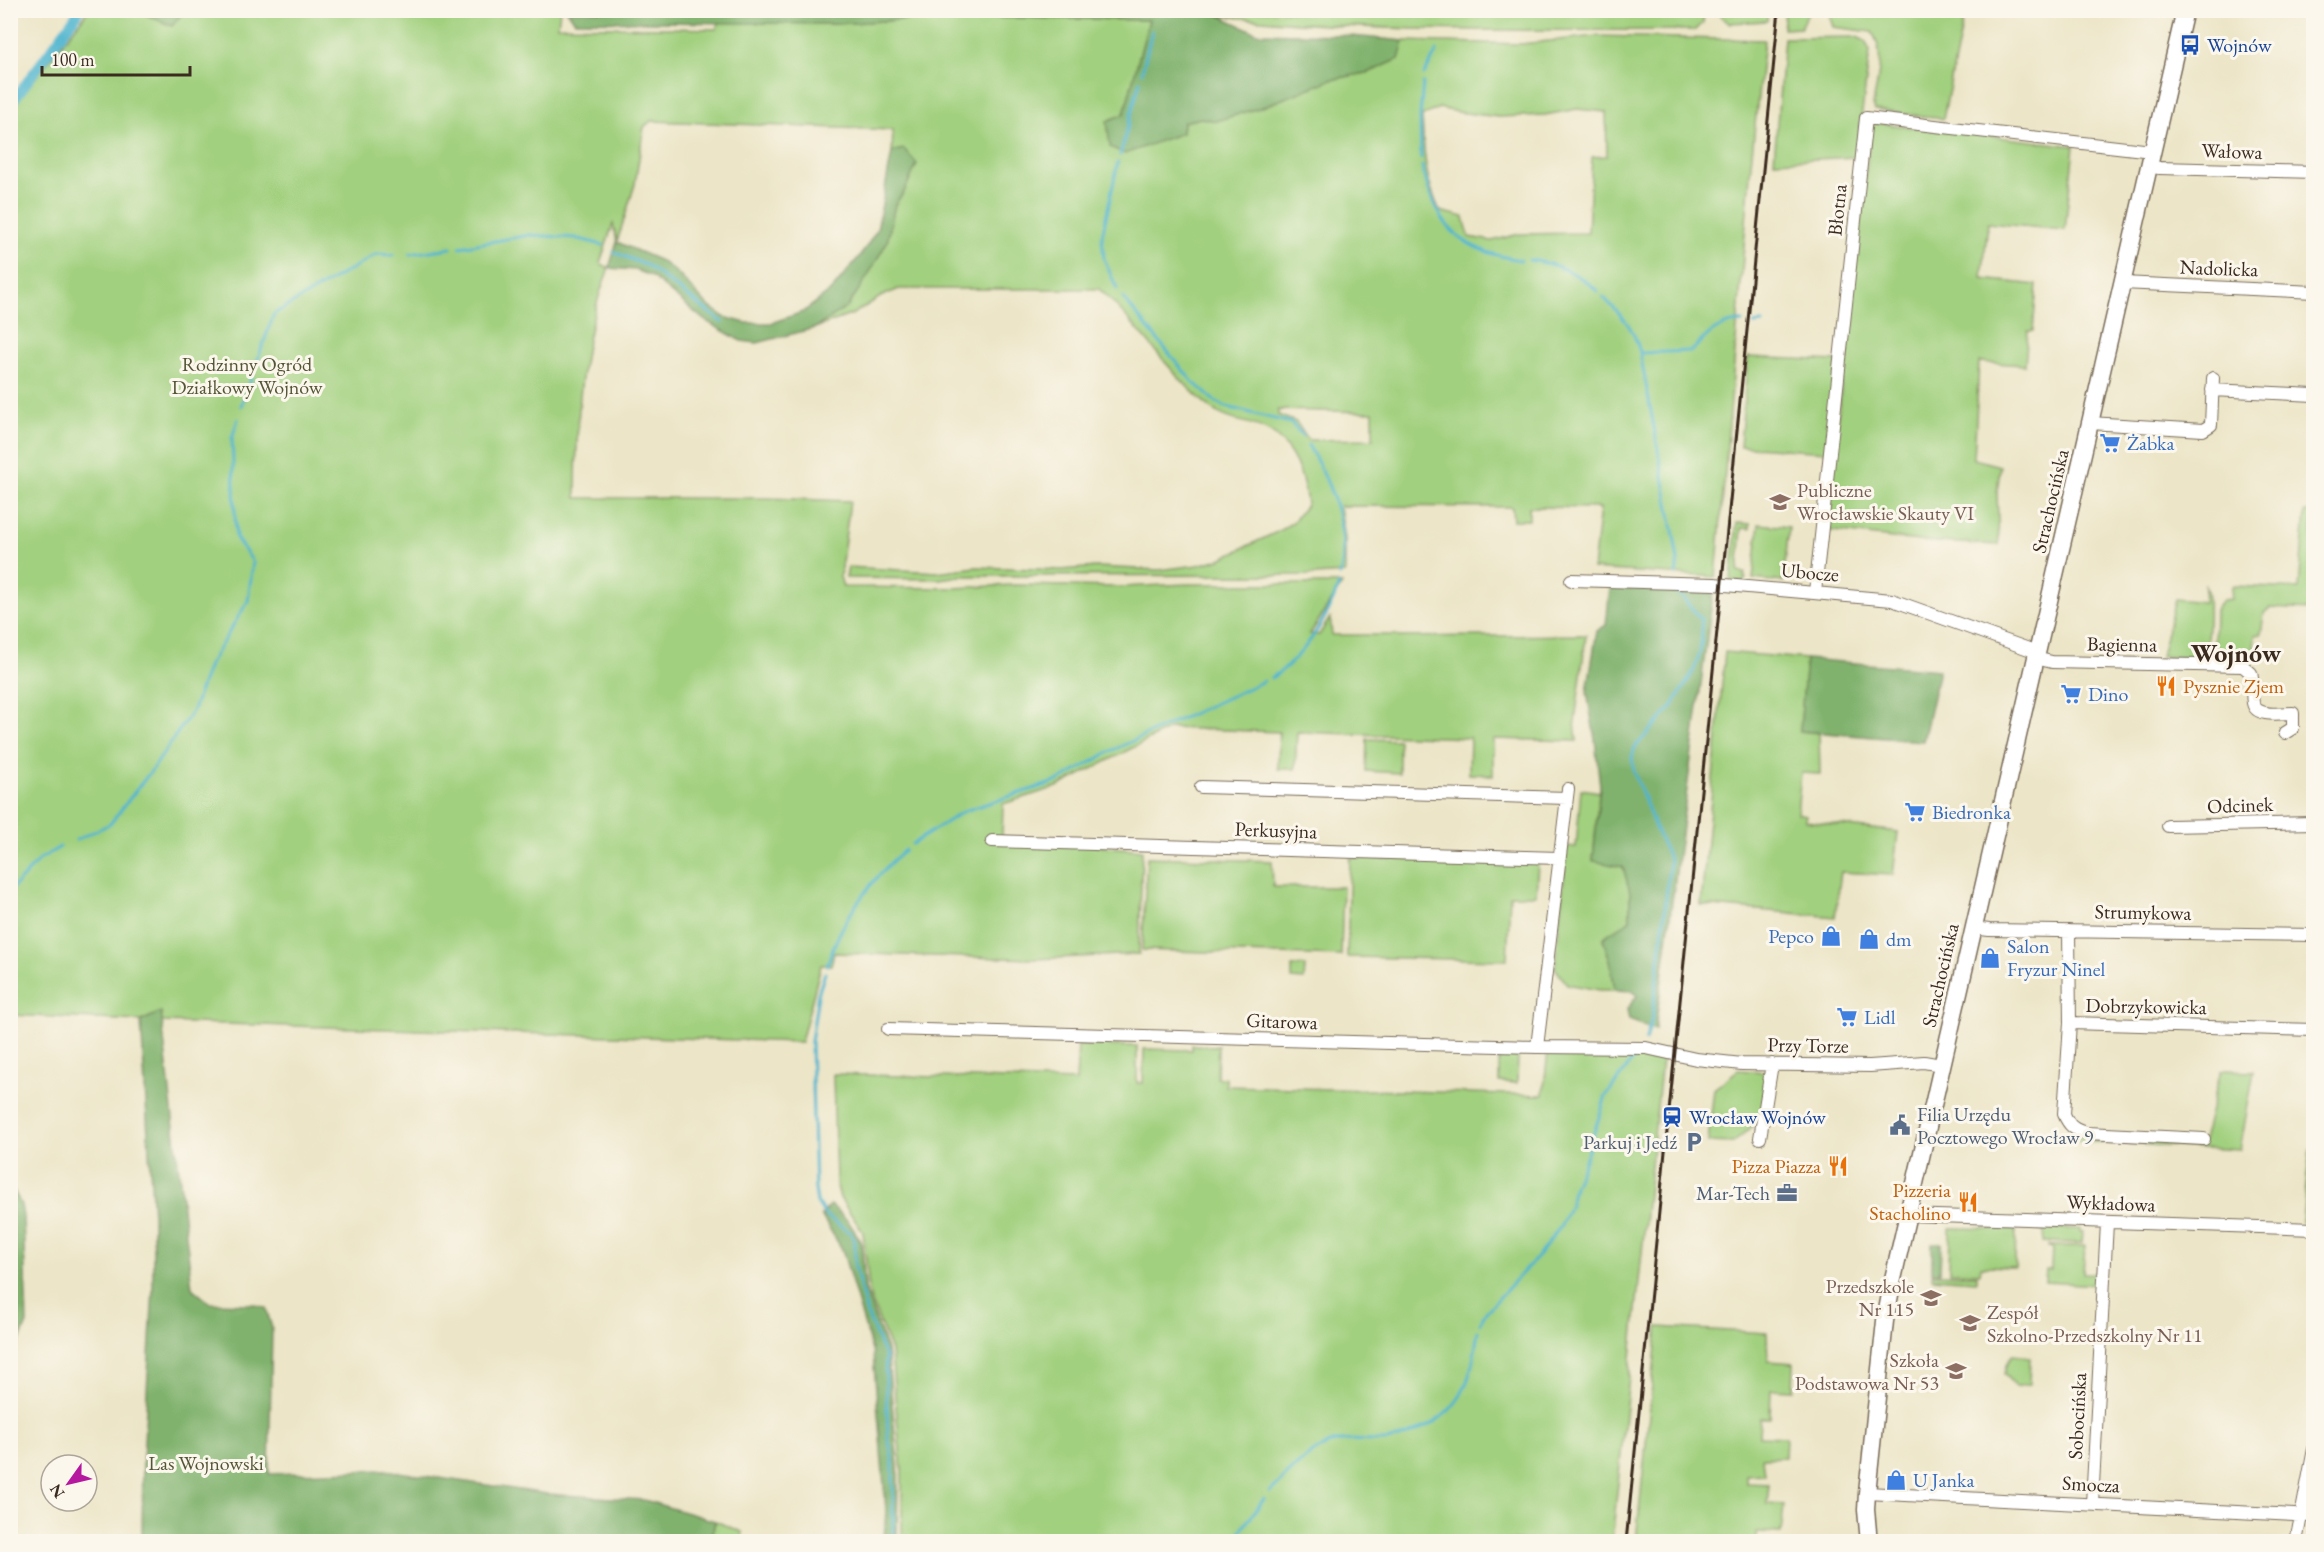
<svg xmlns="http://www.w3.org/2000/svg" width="2324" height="1552" font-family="'EB Garamond',serif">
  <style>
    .green { fill: #a1d07e; stroke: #6e7d4e; stroke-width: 1.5; fill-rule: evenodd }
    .forest { fill: #80b26d; stroke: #5e6e46; stroke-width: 1.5 }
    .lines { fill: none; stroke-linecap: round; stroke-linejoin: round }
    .stream { stroke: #50b5cf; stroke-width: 3 }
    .canal { stroke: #50b5cf; stroke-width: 10 }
    .minor-casing { stroke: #796b59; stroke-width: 14 }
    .secondary-casing { stroke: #796b59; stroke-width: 19 }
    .minor { stroke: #fff; stroke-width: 12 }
    .secondary { stroke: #fff; stroke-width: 16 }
    .rail { stroke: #3b2a1e; stroke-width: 3 }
    .labels { text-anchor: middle; stroke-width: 6; stroke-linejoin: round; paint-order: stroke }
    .transit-label { font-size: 20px; fill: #164399; stroke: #fbf7ec; text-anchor: start }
    .street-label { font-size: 20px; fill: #3b2a1e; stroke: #fbf7ec }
    .park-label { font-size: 20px; fill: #545436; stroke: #fbf7ec }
    .shop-label { font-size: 20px; fill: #366cbe; stroke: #fbf7ec; text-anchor: start }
    .education-label { font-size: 20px; fill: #785e54; stroke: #fbf7ec; text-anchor: start }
    .food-label { font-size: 20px; fill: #c56008; stroke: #fbf7ec; text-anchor: end }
    .service-label { font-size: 20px; fill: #4e5e75; stroke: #fbf7ec; text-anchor: end }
    .district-label { font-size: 26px; font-weight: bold; fill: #3b2a1e; stroke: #fbf7ec }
  </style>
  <rect width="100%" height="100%" fill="#fbf7ec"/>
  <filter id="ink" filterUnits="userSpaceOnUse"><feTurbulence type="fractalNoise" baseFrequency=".0167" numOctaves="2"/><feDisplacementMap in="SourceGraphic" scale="12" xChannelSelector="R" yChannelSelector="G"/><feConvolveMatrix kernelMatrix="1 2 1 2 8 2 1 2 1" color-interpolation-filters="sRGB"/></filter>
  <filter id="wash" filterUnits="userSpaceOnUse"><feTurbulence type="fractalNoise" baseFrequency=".008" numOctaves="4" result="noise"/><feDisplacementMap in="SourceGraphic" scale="24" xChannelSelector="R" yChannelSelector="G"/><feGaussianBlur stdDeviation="1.35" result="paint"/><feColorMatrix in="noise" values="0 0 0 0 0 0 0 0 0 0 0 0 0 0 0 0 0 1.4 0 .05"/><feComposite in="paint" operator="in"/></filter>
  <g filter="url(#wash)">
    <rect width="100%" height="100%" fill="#ece5c7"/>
    <path class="green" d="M184,10H560L558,26L716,29L720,22L834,24L948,17L1149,20L1124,115L1162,140L1182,133L1183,122L1201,118L1216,121L1262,107L1330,80L1370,72L1399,59L1404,41L1521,44L1596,36L1764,40L1751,163L1716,577L1593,569L1600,508L1529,507V520H1513L1512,507L1340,506L1345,539V573L1314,575L961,576L939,579L846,578L848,567L937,572L976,567L1062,570L1097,567L1159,570L1198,565L1220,559L1279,531L1293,522L1307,504C1304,481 1298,460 1282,442C1262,419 1232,425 1212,409C1169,375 1140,325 1099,289H899L882,296L853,314L815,328L848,306L887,242L895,204L904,192V149L892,152L893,130L651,121L644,127L635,184L617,242L613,224L600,263L609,268C580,340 576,421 576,498H767L850,501L840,577L843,587L953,588L1014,585L1120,587L1189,584H1342L1310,634L1319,635L1330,618L1332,635H1397L1398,637L1586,635L1575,722L1577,741L1493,739V775L1469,774L1470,738L1297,732L1295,769H1278L1279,732L1171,728L1057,787L1003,804L1002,837L1142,850L1139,954L1035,959L834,953L831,965H821L801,1042L162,1022L161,1012L141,1021L11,1015V109L88,11H138L172,26ZM1439,108L1457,112L1499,117L1545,115L1577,109L1606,112L1607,156L1592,157L1588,233L1519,234L1492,241L1469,237L1464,217L1440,211C1424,177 1424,153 1422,116ZM1278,410L1373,412V439L1308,440L1296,422L1278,415Z
      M1830,10L1965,11L1943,119L1875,110L1873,105C1877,81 1886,54 1872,32L1833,27L1829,14Z
      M1185,11H1704L1703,23L1696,30C1526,30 1354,35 1185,11Z
      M1718,11H1768L1767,21L1729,23L1720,16Z
      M1785,11H1809L1801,28L1783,29Z
      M1857,37L1865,41L1870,51L1856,157L1774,161L1784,38Z
      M1877,123L2074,146L2065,230L1988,223L1982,279L2037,285L2033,331H2028L2025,365L1979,362L1974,459L2000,466L1997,494L1999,545L1919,541L1825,530L1871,127Z
      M1748,357L1837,361L1827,452L1740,446Z
      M2312,481L2313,610L2270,608L2264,613L2261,634L2255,635L2254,648L2250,657L2236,660L2235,656L2225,655L2217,647H2214L2215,610L2223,600L2231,599L2232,586L2299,589L2305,512H2310Z
      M1737,523L1750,524V529L1742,528L1738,572L1745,573L1744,577L1746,578L1743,582L1731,580Z
      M1759,524L1789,527L1783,582L1753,579Z
      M2205,585C2210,594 2209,641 2204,652C2203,656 2201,657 2198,659L2161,656L2175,599L2204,602Z
      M1725,652L1806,659L1800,731L1819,733L1820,774L1801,773L1797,813L1806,815V821L1898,832L1893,875L1841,872L1835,917L1701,905Z
      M1367,739L1399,740V773L1366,771Z
      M1581,789L1599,792L1593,860L1623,866L1630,891V920C1620,931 1610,930 1603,939L1610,960L1615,990H1600L1567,984L1555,968L1567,846L1576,847Z
      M1147,857L1272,861L1273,887H1343L1341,956L1142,950Z
      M1350,858L1538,863L1536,895H1510L1507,960L1347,957Z
      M1292,966H1305L1304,980L1292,979Z
      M1078,1045L1137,1046V1083H1143L1144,1049L1192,1050V1045L1218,1046L1217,1078H1226V1086L1543,1095L1548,1052L1630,1054L1662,1059L1612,1541H902V1472L891,1351L870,1297L863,1232L840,1198L836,1182L833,1074L1076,1081Z
      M1499,1055H1518L1517,1083L1499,1082Z
      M1738,1070L1768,1072L1760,1120L1733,1143L1708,1142L1714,1089Z
      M2221,1070L2254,1071L2240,1150L2058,1140V1135L2202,1144Z
      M2310,1149H2313V1222H2302Z
      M1950,1228L2016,1229L2015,1267L1981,1266L1980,1273L1949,1272Z
      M2038,1228L2080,1229V1232H2083L2082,1243L2043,1242L2044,1231L2038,1230Z
      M2047,1246H2085L2083,1273L2100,1274L2099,1285L2045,1282L2046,1270H2051L2052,1248Z
      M1932,1274L1977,1275V1281L1932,1278Z
      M1658,1327L1767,1333L1768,1361L1794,1363L1793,1390L1771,1389L1770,1418H1760L1759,1436L1786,1437L1785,1457L1762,1458L1764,1474L1746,1475V1483L1769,1484L1767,1504L1784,1505L1781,1533L1757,1532V1541H1636Z
      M2012,1355L2030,1357L2029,1384L2016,1387L2004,1374L2006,1365Z
      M715,1521L742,1532L743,1541H711Z"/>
    <path class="forest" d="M138,11H184L172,26Z
      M1185,11L1218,15L1257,33L1341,35L1404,41L1399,59L1370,72L1330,80L1262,107L1216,121L1201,118L1183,122L1182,133L1125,154L1110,147L1107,121L1124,114L1149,20L948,17L834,24L575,21L567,11Z
      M904,149L917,164L904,192L895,204L887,242L867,277L848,306L815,328L757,343L741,341L704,320L651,276L636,270L609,268L617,242L661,261L677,273L706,304L724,317L746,323H771L803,312L832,290L863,252L877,230L892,152Z
      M1610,588L1713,593L1655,1030L1629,1020L1627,1009L1637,996L1633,991L1615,990L1610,960L1603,939C1610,929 1620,930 1630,920V892L1623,867L1593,861L1600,786L1595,739L1587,692L1597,631L1606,625Z
      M1806,659L1939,670L1923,741L1800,731Z
      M161,1012L192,1288L210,1303L253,1304L266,1308L272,1328L269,1474L385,1470L547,1494L644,1500L715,1521L711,1541H142L143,1459L153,1289V1216L141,1021Z
      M10,1183L21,1205L23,1216L27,1323L11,1362Z
      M831,1205L848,1221L859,1238L862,1247L865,1289L887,1351L898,1467L897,1541H884L886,1510L873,1354L842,1249L821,1215Z
      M1932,1243H1941L1940,1272H1932Z"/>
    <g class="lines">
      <path class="stream" d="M1142,72L1152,31
        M1424,75L1437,51
        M1120,155L1140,81
        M1421,158L1420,117L1423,83
        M1422,166C1436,226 1459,251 1521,260
        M460,247L530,235L575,238L603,245
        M614,252L648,266L722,322
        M410,254L451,248
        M1529,260C1557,263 1577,273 1598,291
        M1117,289L1104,259L1102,236L1118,162
        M1603,297C1623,317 1632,324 1640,352L1673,530L1678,560L1676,574
        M1123,298L1192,381L1211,398L1223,406L1291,423L1303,436
        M1754,324L1763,323
        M1641,353L1692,351C1706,335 1720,322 1742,322
        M241,406L274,314L377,254L393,255
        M1308,445C1330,482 1351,531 1340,575
        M1271,678C1303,659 1326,620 1339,585
        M76,840L110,824L155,766L193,710L209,665L248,601L253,562L236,538L232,438L238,419
        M912,844L964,811L1058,781L1113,750L1264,681
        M10,891L40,859L60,847
        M827,965C840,922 871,878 905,850
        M825,973L818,994L811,1042L815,1189L817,1202L825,1215L851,1233L855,1243V1266L867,1314L885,1356L888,1437L893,1461V1542
        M1646,1040L1652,1017L1661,946L1670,860L1656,830L1634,772L1632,757L1635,747L1672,707L1694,670L1700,652L1702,634L1701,619L1676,590
        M1480,1323L1486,1312L1539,1255L1561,1226L1570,1205L1574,1186L1584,1163L1606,1096L1637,1054
        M1270,1492C1286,1477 1303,1457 1323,1447C1342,1436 1365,1442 1386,1441C1397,1440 1407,1435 1417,1431C1465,1411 1471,1378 1478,1331
        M1236,1542L1241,1530L1264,1499"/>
      <path class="canal" d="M10,105L80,10"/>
    </g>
  </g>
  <g filter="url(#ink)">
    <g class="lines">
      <g class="minor-casing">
        <path id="minor" d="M2149,166L2159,168L2314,172
          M2122,283L2314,292
          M2212,390L2314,395
          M2090,423L2203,430L2211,425L2213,378
          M1571,580L1714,584L1892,600L2037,652
          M1815,592L1866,118L2152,151
          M2035,658L2052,662L2243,666L2251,673C2254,683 2251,693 2253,703C2256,718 2282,713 2293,713V728L2285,733
          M1201,787L1567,798
          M2168,826L2314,823
          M992,841L1559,858
          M1973,928L1989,930L2314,935
          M2069,931L2070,1023L2064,1114C2069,1126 2074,1130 2087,1133L2204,1139
          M2070,1023L2314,1030
          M888,1029L1537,1047L1646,1048L1696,1059L1742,1064L1870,1066L1924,1062L1941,1065
          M1537,1047L1568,789
          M1760,1138L1772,1064
          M1907,1215L2314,1229
          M1867,1493L2314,1516
          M2092,1504L2107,1223
          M2296,1542L2314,1449"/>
      </g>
      <g class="secondary-casing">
        <path id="secondary" d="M1869,1542L1866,1510L1867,1493L1885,1321L1893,1279L2185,10"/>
      </g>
      <use href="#minor" class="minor"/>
      <use href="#secondary" class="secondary"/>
      <path class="rail" d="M1626,1542L1779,10"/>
    </g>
  </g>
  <defs>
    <g id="bus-bare" transform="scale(1.62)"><path d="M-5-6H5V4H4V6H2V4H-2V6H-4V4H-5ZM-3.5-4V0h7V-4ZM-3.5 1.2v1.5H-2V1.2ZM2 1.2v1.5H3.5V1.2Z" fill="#1a4fb4" stroke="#fbf7ec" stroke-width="2.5" paint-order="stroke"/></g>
    <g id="supermarket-bare" transform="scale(1.62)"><path d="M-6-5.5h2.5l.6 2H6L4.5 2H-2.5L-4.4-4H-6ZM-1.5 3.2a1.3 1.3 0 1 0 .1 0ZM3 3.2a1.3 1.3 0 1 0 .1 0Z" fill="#3f7fe0" stroke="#fbf7ec" stroke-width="2.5" paint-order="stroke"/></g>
    <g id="school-bare" transform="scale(1.62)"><path d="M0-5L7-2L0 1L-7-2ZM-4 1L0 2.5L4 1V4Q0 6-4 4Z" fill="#8d6e63" stroke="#fbf7ec" stroke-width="2.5" paint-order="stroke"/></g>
    <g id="restaurant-bare" transform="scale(1.62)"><path d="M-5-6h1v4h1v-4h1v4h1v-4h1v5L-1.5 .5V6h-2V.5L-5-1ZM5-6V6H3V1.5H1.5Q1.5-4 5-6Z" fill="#e8710a" stroke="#fbf7ec" stroke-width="2.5" paint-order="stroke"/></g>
    <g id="shop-bare" transform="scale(1.62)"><path d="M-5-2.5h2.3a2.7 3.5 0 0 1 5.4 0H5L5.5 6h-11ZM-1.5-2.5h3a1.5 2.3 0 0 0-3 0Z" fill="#3f7fe0" stroke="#fbf7ec" stroke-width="2.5" paint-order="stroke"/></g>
    <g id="station-bare" transform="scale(1.62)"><path d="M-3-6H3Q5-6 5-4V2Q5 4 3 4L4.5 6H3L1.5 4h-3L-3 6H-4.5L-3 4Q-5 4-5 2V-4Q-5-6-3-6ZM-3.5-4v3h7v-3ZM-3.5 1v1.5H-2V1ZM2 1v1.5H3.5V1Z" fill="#1a4fb4" stroke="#fbf7ec" stroke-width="2.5" paint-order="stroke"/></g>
    <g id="civic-bare" transform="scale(1.62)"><path d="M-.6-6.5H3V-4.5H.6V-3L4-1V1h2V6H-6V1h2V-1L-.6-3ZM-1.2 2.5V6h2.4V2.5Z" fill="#5c6f8a" stroke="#fbf7ec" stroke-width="2.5" paint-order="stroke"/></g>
    <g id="parking-bare" transform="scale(1.62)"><path d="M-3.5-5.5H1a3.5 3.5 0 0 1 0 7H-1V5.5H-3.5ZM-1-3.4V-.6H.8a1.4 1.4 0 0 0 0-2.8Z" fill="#5c6f8a" stroke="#fbf7ec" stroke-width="2.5" paint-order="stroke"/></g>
    <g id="office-bare" transform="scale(1.62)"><path d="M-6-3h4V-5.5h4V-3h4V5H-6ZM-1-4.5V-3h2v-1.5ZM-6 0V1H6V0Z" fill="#5c6f8a" stroke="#fbf7ec" stroke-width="2.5" paint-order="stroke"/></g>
  </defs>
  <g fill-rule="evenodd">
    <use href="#bus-bare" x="2190" y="45"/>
    <use href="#supermarket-bare" x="2110" y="443"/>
    <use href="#school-bare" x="1780" y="502"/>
    <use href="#restaurant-bare" x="2166" y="686"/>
    <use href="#supermarket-bare" x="2071" y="694"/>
    <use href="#supermarket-bare" x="1915" y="812"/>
    <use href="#shop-bare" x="1831" y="936"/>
    <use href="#shop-bare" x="1869" y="939"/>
    <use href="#shop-bare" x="1990" y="958"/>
    <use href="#supermarket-bare" x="1847" y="1017"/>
    <use href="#station-bare" x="1672" y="1117"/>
    <use href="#civic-bare" x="1900" y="1125"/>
    <use href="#parking-bare" x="1694" y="1142"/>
    <use href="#restaurant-bare" x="1838" y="1166"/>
    <use href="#office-bare" x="1787" y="1193"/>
    <use href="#restaurant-bare" x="1968" y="1202"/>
    <use href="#school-bare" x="1931" y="1298"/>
    <use href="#school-bare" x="1970" y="1323"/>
    <use href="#school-bare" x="1956" y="1371"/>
    <use href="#shop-bare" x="1896" y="1480"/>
  </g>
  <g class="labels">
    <g class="transit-label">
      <text x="2207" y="52">Wojnów</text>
      <text x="1689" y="1124">Wrocław Wojnów</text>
    </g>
    <g class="street-label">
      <text transform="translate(2232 151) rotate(2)" y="7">Wałowa</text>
      <text transform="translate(1837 210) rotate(-84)" y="7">Błotna</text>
      <text transform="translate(2219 268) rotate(2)" y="7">Nadolicka</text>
      <text transform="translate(2050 501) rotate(-77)" y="7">Strachocińska</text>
      <text transform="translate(1810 572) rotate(5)" y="7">Ubocze</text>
      <text transform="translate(2122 644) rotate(1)" y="7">Bagienna</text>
      <text transform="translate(2240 805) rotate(-2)" y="7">Odcinek</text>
      <text transform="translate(1276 830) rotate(2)" y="7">Perkusyjna</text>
      <text transform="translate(2143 912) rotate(1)" y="7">Strumykowa</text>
      <text transform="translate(1940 975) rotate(-77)" y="7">Strachocińska</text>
      <text transform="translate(2146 1006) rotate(1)" y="7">Dobrzykowicka</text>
      <text transform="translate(1282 1021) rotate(2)" y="7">Gitarowa</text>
      <text transform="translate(1808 1045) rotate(1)" y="7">Przy Torze</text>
      <text transform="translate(2111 1203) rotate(2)" y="7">Wykładowa</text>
      <text transform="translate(2077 1416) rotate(-87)" y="7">Sobocińska</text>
      <text transform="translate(2091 1484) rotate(3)" y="7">Smocza</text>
    </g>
    <g class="park-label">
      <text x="247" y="371">Rodzinny Ogród<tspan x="247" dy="23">Działkowy Wojnów</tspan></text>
      <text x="206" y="1470">Las Wojnowski</text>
    </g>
    <g class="shop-label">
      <text x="2127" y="450">Żabka</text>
      <text x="2088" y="701">Dino</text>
      <text x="1932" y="819">Biedronka</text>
      <text x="1814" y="943" text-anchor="end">Pepco</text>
      <text x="1886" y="946">dm</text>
      <text x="2007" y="953">Salon<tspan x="2007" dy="23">Fryzur Ninel</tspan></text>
      <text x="1864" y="1024">Lidl</text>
      <text x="1913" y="1487">U Janka</text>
    </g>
    <g class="education-label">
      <text x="1797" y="497">Publiczne<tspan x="1797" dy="23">Wrocławskie Skauty VI</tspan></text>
      <text x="1914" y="1293" text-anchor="end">Przedszkole<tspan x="1914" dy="23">Nr 115</tspan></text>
      <text x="1987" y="1319">Zespół<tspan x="1987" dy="23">Szkolno-Przedszkolny Nr 11</tspan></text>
      <text x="1939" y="1367" text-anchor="end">Szkoła<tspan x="1939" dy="23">Podstawowa Nr 53</tspan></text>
    </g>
    <g class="food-label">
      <text x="2183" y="693" text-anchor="start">Pysznie Zjem</text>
      <text x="1821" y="1173">Pizza Piazza</text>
      <text x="1951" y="1197">Pizzeria<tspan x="1951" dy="23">Stacholino</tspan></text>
    </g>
    <g class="service-label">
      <text x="1917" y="1121" text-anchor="start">Filia Urzędu<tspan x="1917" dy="23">Pocztowego Wrocław 9</tspan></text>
      <text x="1677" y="1149">Parkuj i Jedź</text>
      <text x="1770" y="1200">Mar-Tech</text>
    </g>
    <g class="district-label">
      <text x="2236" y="662">Wojnów</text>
    </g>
  </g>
  <rect width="2324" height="1552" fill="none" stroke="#fbf7ec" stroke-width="36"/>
  <g transform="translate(69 1483) rotate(236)"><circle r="28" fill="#fbf7ec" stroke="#aea59a" stroke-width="1.5"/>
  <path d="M0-4.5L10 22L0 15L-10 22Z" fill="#b5179e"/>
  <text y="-9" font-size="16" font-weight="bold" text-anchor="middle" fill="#3b2a1e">N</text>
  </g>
  <path d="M42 66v9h148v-9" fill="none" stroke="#3b2a1e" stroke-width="3"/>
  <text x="51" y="66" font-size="18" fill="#3b2a1e" stroke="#fbf7ec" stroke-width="4.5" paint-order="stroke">100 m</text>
</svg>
